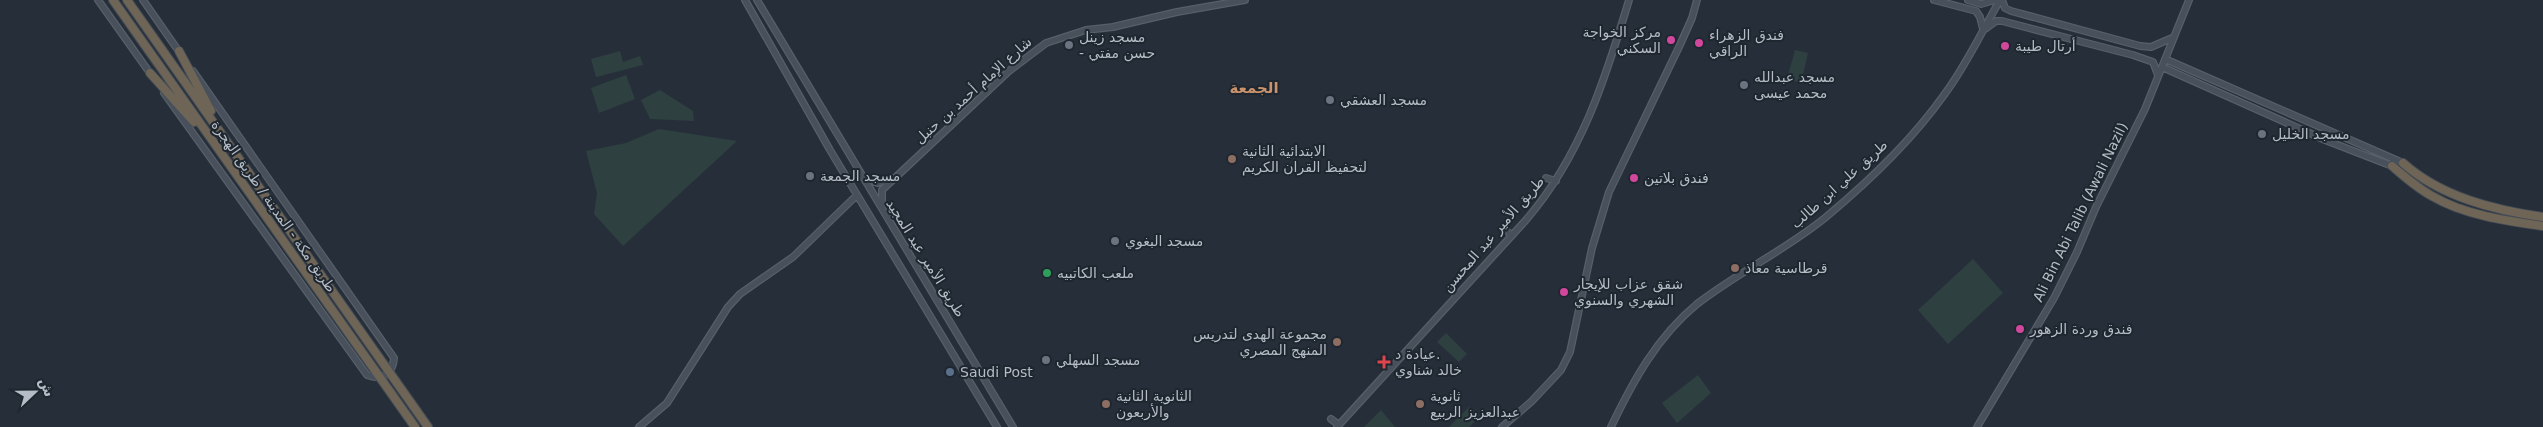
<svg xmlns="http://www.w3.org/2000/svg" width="2543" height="427" font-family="'DejaVu Sans',Vazirmatn,sans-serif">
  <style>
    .green { fill: #2e4040 }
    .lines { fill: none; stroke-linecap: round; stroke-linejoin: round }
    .secondary-casing { stroke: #575f68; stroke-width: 8 }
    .highway-casing { stroke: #444c55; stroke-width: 10 }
    .secondary { stroke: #48505c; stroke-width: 5.5 }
    .highway { stroke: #6f6557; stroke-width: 8 }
    .hotel-dot { fill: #d1479c; stroke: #1e262f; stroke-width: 2 }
    .worship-dot { fill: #6b7280; stroke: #1e262f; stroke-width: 2 }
    .education-dot { fill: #8d6e63; stroke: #1e262f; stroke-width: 2 }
    .leisure-dot { fill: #2e9e5b; stroke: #1e262f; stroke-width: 2 }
    .health-dot { fill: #e0444e; stroke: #1e262f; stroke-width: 2 }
    .service-dot { fill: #5c6f8a; stroke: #1e262f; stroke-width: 2 }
    .labels { text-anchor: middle; stroke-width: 4; stroke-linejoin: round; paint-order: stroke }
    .poi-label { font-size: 14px; fill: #b5bcc5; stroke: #1e262f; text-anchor: start }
    .street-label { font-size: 14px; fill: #b5bcc5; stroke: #1e262f }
    .neighbourhood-label { font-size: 15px; font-weight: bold; fill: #c8926d; stroke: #1e262f }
  </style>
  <rect width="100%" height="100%" fill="#262f39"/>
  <path class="green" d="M1795,50L1808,53L1801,83L1787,79Z
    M620,51L623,62L640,56L643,65L596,77L591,59Z
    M626,75L635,99L599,113L591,88Z
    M660,90L693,111L694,121L650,119L641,100Z
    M659,129L737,141L623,246L594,214L597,193L586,151L626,143Z
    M1973,259L2003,293L1948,344L1918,310Z
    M1446,333L1467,354L1459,362L1437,342Z
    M1698,375L1711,393L1677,423L1662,403Z
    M1469,407L1480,416L1469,427H1449Z
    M1381,410L1395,427H1364Z"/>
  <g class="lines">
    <g class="secondary-casing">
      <path id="secondary" d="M98,0L152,76
        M143,0L180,53
        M745,0L830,150L997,427
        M757,0L1013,427
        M1934,0L1976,11L1980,17L1983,29
        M1968,0L1981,4L1995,0
        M2002,0L2005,8L2011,11L2140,46L2151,47L2172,38
        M1985,29L1996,21H2002L2133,55L2153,62L2158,75
        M2165,59L2403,163
        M2162,67L2325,140L2392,166
        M164,93L367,375C382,381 393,374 394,358L193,71
        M863,177L878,183L891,178
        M1546,178L1556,181
        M882,208V190L1009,71L1046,43L1086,30L1113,27L1177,12L1245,0
        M1505,229L1511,235
        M1451,289L1456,295
        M1331,419L1339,425
        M639,427L667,403L728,307L740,294L793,257L857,195
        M1337,427L1526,220C1581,156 1605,80 1629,0
        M1502,427L1532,401L1561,370L1570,352L1592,248L1609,192L1679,47L1692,18L1697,0
        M1611,427C1633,381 1657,337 1697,304C1738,272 1786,250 1826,217C1868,182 1912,140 1944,95C1966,66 1982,31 2000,0
        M1977,427L2054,298L2077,252L2096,207L2145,109L2189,0"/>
    </g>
    <g class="highway-casing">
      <path id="highway" d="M113,0L415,427
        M127,0L428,427
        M179,51L211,111
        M150,73L194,122
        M2403,163C2441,197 2494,210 2543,217
        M2392,166C2405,177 2417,188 2432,196C2464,215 2507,221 2543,226"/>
    </g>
    <use href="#secondary" class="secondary"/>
    <use href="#highway" class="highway"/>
  </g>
  <g class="hotel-dot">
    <circle cx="1671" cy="40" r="5"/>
    <circle cx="1699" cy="43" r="5"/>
    <circle cx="2005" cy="46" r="5"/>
    <circle cx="1634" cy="178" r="5"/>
    <circle cx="1564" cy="292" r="5"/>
    <circle cx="2020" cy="329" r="5"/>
  </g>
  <g class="worship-dot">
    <circle cx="1069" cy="45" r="5"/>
    <circle cx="1744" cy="85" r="5"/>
    <circle cx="1330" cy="100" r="5"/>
    <circle cx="2262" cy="134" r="5"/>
    <circle cx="810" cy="176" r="5"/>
    <circle cx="1115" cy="241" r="5"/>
    <circle cx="1046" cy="360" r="5"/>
  </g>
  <g class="education-dot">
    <circle cx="1232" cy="159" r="5"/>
    <circle cx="1735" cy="268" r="5"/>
    <circle cx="1337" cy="342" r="5"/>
    <circle cx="1106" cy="404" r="5"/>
    <circle cx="1420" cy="404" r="5"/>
  </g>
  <circle class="leisure-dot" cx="1047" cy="273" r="5"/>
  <path class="health-dot" d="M1381.5 354.5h5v5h5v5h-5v5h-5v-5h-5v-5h5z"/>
  <circle class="service-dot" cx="950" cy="372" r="5"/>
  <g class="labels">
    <g class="poi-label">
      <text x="1661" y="37" text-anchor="end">مركز الخواجة<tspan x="1661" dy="16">السكني</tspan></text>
      <text x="1709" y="40">فندق الزهراء<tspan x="1709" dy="16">الراقي</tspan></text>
      <text x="1079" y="42">مسجد زينل<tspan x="1079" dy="16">- حسن مفتي</tspan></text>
      <text x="2015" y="51">أرتال طيبة</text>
      <text x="1754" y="82">مسجد عبدالله<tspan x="1754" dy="16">محمد عيسى</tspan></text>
      <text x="1340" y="105">مسجد العشقي</text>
      <text x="2272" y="139">مسجد الخليل</text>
      <text x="1242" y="156">الابتدائية الثانية<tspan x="1242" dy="16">لتحفيظ القران الكريم</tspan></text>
      <text x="820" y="181">مسجد الجمعة</text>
      <text x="1644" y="183">فندق بلاتين</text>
      <text x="1125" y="246">مسجد البغوي</text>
      <text x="1745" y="273">قرطاسية معاذ</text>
      <text x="1057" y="278">ملعب الكاتبيه</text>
      <text x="1574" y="289">شقق عزاب للإيجار<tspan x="1574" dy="16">الشهري والسنوي</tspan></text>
      <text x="2030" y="334">فندق وردة الزهور</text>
      <text x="1327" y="339" text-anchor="end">مجموعة الهدى لتدريس<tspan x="1327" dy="16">المنهج المصري</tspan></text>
      <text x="1395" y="359">عيادة د.<tspan x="1395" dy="16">خالد شناوي</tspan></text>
      <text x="1056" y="365">مسجد السهلي</text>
      <text x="960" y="377">Saudi Post</text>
      <text x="1116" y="401">الثانوية الثانية<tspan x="1116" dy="16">والأربعون</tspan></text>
      <text x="1430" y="401">ثانوية<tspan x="1430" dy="16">عبدالعزيز الربيع</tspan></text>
    </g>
    <g class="street-label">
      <text transform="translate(973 90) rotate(-42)" y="5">شارع الإمام أحمد بن حنبل</text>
      <text transform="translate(1839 184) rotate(-42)" y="5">طريق علي ابن طالب</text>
      <text transform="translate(274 206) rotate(55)" y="5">طريق مكة - المدينة / طريق الهجرة</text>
      <text transform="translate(2080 212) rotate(-64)" y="5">Ali Bin Abi Talib (Awali Nazil)</text>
      <text transform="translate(1493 234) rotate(-49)" y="5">طريق الأمير عبد المحسن</text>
      <text transform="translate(926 258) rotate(58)" y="5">طريق الأمير عبد المجيد</text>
    </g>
    <g class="neighbourhood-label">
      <text x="1254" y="93">الجمعة</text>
    </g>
  </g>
  <g transform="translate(35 392) rotate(68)" stroke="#1e262f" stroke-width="4" paint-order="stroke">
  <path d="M0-4L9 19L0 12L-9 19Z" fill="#b5bcc5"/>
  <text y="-8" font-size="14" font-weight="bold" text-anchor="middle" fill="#b5bcc5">ش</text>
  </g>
</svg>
